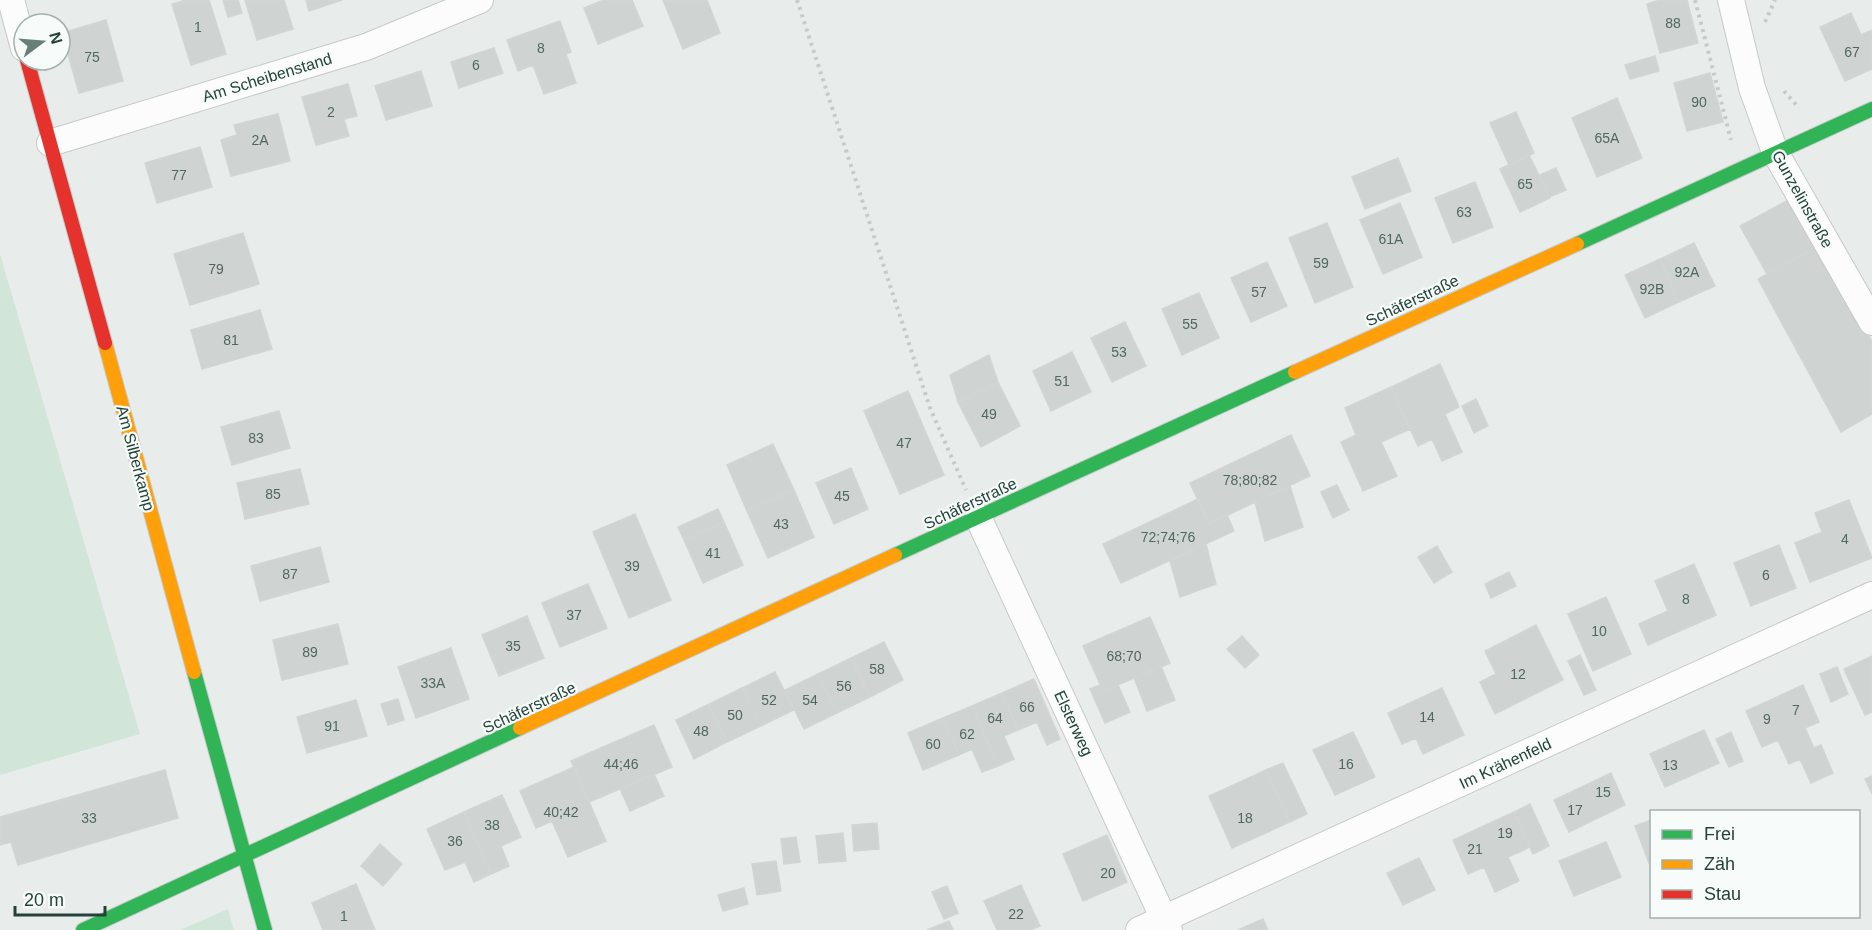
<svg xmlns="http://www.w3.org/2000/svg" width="1872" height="930" font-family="Helvetica,sans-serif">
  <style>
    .green { fill: #d1e6d8 }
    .building { fill: #cfd4d2; stroke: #d1d6d4; stroke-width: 1.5 }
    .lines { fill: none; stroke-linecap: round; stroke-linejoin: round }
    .street-casing { stroke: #c5cac8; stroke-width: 28 }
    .fast-casing { stroke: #c3cbc8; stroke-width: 16 }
    .slow-casing { stroke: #c3cbc8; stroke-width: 16 }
    .jam-casing { stroke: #c3cbc8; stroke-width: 16 }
    .path { stroke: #c3ccca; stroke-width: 4; stroke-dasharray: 3 4.5; stroke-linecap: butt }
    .street { stroke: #fcfcfc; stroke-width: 26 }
    .fast { stroke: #30b455; stroke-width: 14 }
    .slow { stroke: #ff9f0a; stroke-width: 14 }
    .jam { stroke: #e5322d; stroke-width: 14 }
    .labels { text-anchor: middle; stroke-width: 4.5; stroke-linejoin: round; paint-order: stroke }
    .number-label { font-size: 14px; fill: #506761 }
    .street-label { font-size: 16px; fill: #24423a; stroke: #f7fbf9 }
  </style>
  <rect width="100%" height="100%" fill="#e8edeb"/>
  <path class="green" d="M0,254L140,734L0,775Z
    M228,909L234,930H180Z"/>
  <path class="building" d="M186,0H209L226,54L191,65L172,4Z
    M223,0H238L242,13L228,17Z
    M245,0H284L293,29L257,40Z
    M306,0H342L309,11Z
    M604,0H632L643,26L598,44L584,8Z
    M663,0H707L720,33L683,49Z
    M1660,0H1687L1698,43L1660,53L1647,4Z
    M1851,13L1861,35L1872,30V69L1845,81L1820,27Z
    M106,20L123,81L79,93L62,33Z
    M560,21L571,52L566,54L576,83L544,94L533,65L518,71L507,40Z
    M494,48L503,73L459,88L451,62Z
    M1655,56L1659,71L1630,79L1625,65Z
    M421,71L432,106L386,120L375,86Z
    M1710,73L1723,122L1687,131L1674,83Z
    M348,84L357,116L344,119L349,136L316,145L302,97Z
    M1617,98L1642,158L1597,177L1572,118Z
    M1516,112L1534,153L1509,165L1490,123Z
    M278,114L290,161L231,176L221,140L237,135L234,125Z
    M200,147L212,187L157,203L145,163Z
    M1529,155L1550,198L1520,212L1500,169Z
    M1398,158L1411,191L1365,209L1352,177Z
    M1556,168L1566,190L1549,197L1540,175Z
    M1475,182L1493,227L1453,243L1435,198Z
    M1794,197L1820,245L1767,274L1740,226Z
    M1400,203L1422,257L1383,274L1360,220Z
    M1327,223L1353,287L1315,303L1289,238Z
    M243,233L259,284L190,305L174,254Z
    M1694,243L1715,286L1679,302L1660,259Z
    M1820,245L1872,342V414L1841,432L1758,279Z
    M1660,259L1679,302L1645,318L1625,275Z
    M1267,262L1287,306L1251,322L1231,278Z
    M1199,293L1219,338L1182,355L1162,309Z
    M260,310L272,349L202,369L191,330Z
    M1125,322L1146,366L1112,382L1091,338Z
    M1072,352L1091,392L1051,411L1033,371Z
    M989,355L998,382L958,402L950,375Z
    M1440,364L1459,407L1445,414L1462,452L1442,461L1432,439L1418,446L1391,387Z
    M998,382L1020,426L981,447L958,402Z
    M1391,387L1410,429L1381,442L1397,476L1363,491L1341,442L1356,435L1345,408Z
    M908,391L944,475L900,494L864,411Z
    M1476,399L1488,426L1474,433L1462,406Z
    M279,411L290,448L232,465L221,427Z
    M1291,435L1310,476L1209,524L1190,483Z
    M773,444L794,490L747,511L727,465Z
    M851,468L868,509L834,524L816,483Z
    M300,469L309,504L245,519L237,483Z
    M1337,485L1349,510L1333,518L1321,492Z
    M1290,486L1303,527L1265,541L1255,502Z
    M794,490L814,537L768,558L747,511Z
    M1198,499L1209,524L1227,515L1234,531L1121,583L1103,544Z
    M1849,500L1872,558L1810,582L1795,543L1822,532L1815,513Z
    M718,509L724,522L684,540L678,527Z
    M635,514L671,600L629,618L593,532Z
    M724,522L743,565L703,583L684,540Z
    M1206,544L1216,584L1180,597L1170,561Z
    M1779,545L1796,588L1751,606L1734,563Z
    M1437,546L1452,572L1434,583L1418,557Z
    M320,547L329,582L260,601L251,566Z
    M1694,564L1716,615L1648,645L1639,624L1668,611L1655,581Z
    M1509,572L1516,586L1491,598L1485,584Z
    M588,584L607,628L560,647L542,603Z
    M1606,597L1631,654L1593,671L1568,614Z
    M527,616L544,658L499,676L482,635Z
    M1150,617L1170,663L1103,691L1083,646Z
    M338,624L348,664L282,680L273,640Z
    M1536,625L1563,680L1495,714L1480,682L1496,674L1485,651Z
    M1242,636L1259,655L1245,668L1227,649Z
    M884,642L903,680L870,697L851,658Z
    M451,648L469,699L416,718L398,667Z
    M1580,655L1596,690L1584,695L1568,661Z
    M1872,656V712L1865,715L1844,669Z
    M851,658L870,697L837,713L818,674Z
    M1161,666L1175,700L1147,711L1134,678Z
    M1837,667L1848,694L1831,702L1820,674Z
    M775,672L794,710L761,726L742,688Z
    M818,674L837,713L804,729L785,690Z
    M1034,679L1060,739L1047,745L1037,722L1018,730L1002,693Z
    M1100,685L1103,691L1118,685L1130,712L1105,723L1090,689Z
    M1803,685L1819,722L1805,728L1814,748L1821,745L1833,773L1811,783L1800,759L1789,764L1778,740L1762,747L1746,711Z
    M742,688L761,726L727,742L709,704Z
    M1442,688L1464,735L1423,754L1416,738L1402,744L1388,713Z
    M1002,693L1018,730L1004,736L1014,759L998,766L972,706Z
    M398,699L404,720L388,725L381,704Z
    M356,700L367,736L307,753L297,717Z
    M709,704L727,742L694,759L676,720Z
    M972,706L998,766L982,772L972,749L959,755L943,718Z
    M943,718L959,755L923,770L908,733Z
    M654,725L672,767L589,802L571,761Z
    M1704,730L1719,763L1665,787L1650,754Z
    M1353,732L1375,777L1335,795L1313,750Z
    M1731,732L1743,761L1729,767L1716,739Z
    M1283,763L1307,814L1290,822L1266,770Z
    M574,767L606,841L568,857L552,821L536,828L520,791Z
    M165,770L178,818L18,865L11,842L0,845V817Z
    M1266,770L1290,822L1232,848L1209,796Z
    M1611,773L1625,805L1569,832L1554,800Z
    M654,774L664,796L630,811L620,789Z
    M1872,776V794L1865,779Z
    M502,795L521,837L501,846L509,866L491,874L464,812Z
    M1530,804L1549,846L1533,854L1514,812Z
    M464,812L491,874L474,882L465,862L445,870L427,829Z
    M1514,812L1530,847L1508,857L1519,881L1495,892L1484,867L1468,874L1453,840Z
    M1651,820L1652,862L1649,863L1635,826Z
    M877,823L879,849L854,851L852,825Z
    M843,833L846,861L819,863L816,836Z
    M1107,835L1127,882L1083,901L1063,854Z
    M796,837L800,862L784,864L781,839Z
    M1606,842L1621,877L1574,896L1559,861Z
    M380,844L402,864L383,886L361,866Z
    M1419,858L1435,890L1403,905L1387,873Z
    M776,861L781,891L757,895L752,864Z
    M356,884L375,930H323L312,903Z
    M1021,885L1040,926L1030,930H997L984,901Z
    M947,886L958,913L944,919L932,892Z
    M744,888L748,904L723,911L718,895Z
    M1263,919L1268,930H1238Z
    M949,921L953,930H927Z"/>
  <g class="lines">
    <g class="street-casing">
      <path id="street" d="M11,0L24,48
        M1731,0L1752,88L1775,152L1872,322
        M50,143L366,47L480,0
        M978,517L1169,930
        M1139,930L1872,595"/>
    </g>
    <g class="fast-casing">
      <path id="fast" d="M1577,244L1872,109
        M895,555L1295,372
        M194,672L265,930
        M83,930L520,728"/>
    </g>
    <g class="slow-casing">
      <path id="slow" d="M105,343L194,672
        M1295,372L1577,244
        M520,728L895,555"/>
    </g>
    <g class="jam-casing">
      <path id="jam" d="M27,60L105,343"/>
    </g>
    <path class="path" d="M797,0L930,408L966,490
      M1695,0L1731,140
      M1765,22L1775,0
      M1784,91L1799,108"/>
    <use href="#street" class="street"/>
    <use href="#fast" class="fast"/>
    <use href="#slow" class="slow"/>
    <use href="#jam" class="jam"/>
  </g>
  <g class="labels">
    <g class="number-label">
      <text x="1673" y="28">88</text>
      <text x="198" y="32">1</text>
      <text x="541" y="53">8</text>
      <text x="1852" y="57">67</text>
      <text x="92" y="62">75</text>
      <text x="476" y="70">6</text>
      <text x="1699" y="107">90</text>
      <text x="331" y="117">2</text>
      <text x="1607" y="143">65A</text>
      <text x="260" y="145">2A</text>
      <text x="179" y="180">77</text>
      <text x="1525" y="189">65</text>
      <text x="1464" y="217">63</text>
      <text x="1391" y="244">61A</text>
      <text x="1321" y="268">59</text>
      <text x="216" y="274">79</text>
      <text x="1687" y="277">92A</text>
      <text x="1652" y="294">92B</text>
      <text x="1259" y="297">57</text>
      <text x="1190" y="329">55</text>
      <text x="231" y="345">81</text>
      <text x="1119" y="357">53</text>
      <text x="1062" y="386">51</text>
      <text x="989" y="419">49</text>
      <text x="256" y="443">83</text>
      <text x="904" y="448">47</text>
      <text x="1250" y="485">78;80;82</text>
      <text x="273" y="499">85</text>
      <text x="842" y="501">45</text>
      <text x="781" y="529">43</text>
      <text x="1168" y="542">72;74;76</text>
      <text x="1845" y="544">4</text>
      <text x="713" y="558">41</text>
      <text x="632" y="571">39</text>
      <text x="290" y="579">87</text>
      <text x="1766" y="580">6</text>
      <text x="1686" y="604">8</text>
      <text x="574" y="620">37</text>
      <text x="1599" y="636">10</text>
      <text x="513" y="651">35</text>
      <text x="310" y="657">89</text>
      <text x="1124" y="661">68;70</text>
      <text x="877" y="674">58</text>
      <text x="1518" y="679">12</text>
      <text x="433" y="688">33A</text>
      <text x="844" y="691">56</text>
      <text x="769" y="705">52</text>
      <text x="810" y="705">54</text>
      <text x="1027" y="712">66</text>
      <text x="1796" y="715">7</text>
      <text x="735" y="720">50</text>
      <text x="1427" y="722">14</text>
      <text x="995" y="723">64</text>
      <text x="1767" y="724">9</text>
      <text x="332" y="731">91</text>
      <text x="701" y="736">48</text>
      <text x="967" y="739">62</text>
      <text x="933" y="749">60</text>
      <text x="621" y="769">44;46</text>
      <text x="1346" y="769">16</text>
      <text x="1670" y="770">13</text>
      <text x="1603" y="797">15</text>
      <text x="1575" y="815">17</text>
      <text x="561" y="817">40;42</text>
      <text x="89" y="823">33</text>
      <text x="1245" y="823">18</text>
      <text x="492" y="830">38</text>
      <text x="1505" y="838">19</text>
      <text x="455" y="846">36</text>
      <text x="1475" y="854">21</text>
      <text x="1108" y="878">20</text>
      <text x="1016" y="919">22</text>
      <text x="344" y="921">1</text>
    </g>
    <g class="street-label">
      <text transform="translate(267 77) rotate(-17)" y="6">Am Scheibenstand</text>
      <text transform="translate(1803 199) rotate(61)" y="6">Gunzelinstraße</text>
      <text transform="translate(1412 300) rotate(-25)" y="6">Schäferstraße</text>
      <text transform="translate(136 458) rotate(75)" y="6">Am Silberkamp</text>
      <text transform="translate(970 503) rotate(-25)" y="6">Schäferstraße</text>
      <text transform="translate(529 707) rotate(-25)" y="6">Schäferstraße</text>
      <text transform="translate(1074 723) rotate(65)" y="6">Elsterweg</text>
      <text transform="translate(1505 763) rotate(-25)" y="6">Im Krähenfeld</text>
    </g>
  </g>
  <rect x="1650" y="810" width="210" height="108" fill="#f7fbf9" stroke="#a3b1ad" stroke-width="1.5"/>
  <rect x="1662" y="830" width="30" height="9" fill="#30b455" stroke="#a3b1ad" stroke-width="1.5"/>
  <text x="1704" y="840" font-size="18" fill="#24423a">Frei</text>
  <rect x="1662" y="860" width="30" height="9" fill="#ff9f0a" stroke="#a3b1ad" stroke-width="1.5"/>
  <text x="1704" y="870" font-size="18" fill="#24423a">Zäh</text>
  <rect x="1662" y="890" width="30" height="9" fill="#e5322d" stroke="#a3b1ad" stroke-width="1.5"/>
  <text x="1704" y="900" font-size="18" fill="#24423a">Stau</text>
  <g transform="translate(42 42) rotate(74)"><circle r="28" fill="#f7fbf9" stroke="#a3b1ad" stroke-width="1.5"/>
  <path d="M0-4.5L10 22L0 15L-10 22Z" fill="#697e78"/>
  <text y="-9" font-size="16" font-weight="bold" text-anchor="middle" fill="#24423a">N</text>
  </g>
  <path d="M15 906v9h90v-9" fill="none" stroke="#24423a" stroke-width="3"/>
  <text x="24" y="906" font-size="18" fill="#24423a" stroke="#f7fbf9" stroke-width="4.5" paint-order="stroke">20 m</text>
</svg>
